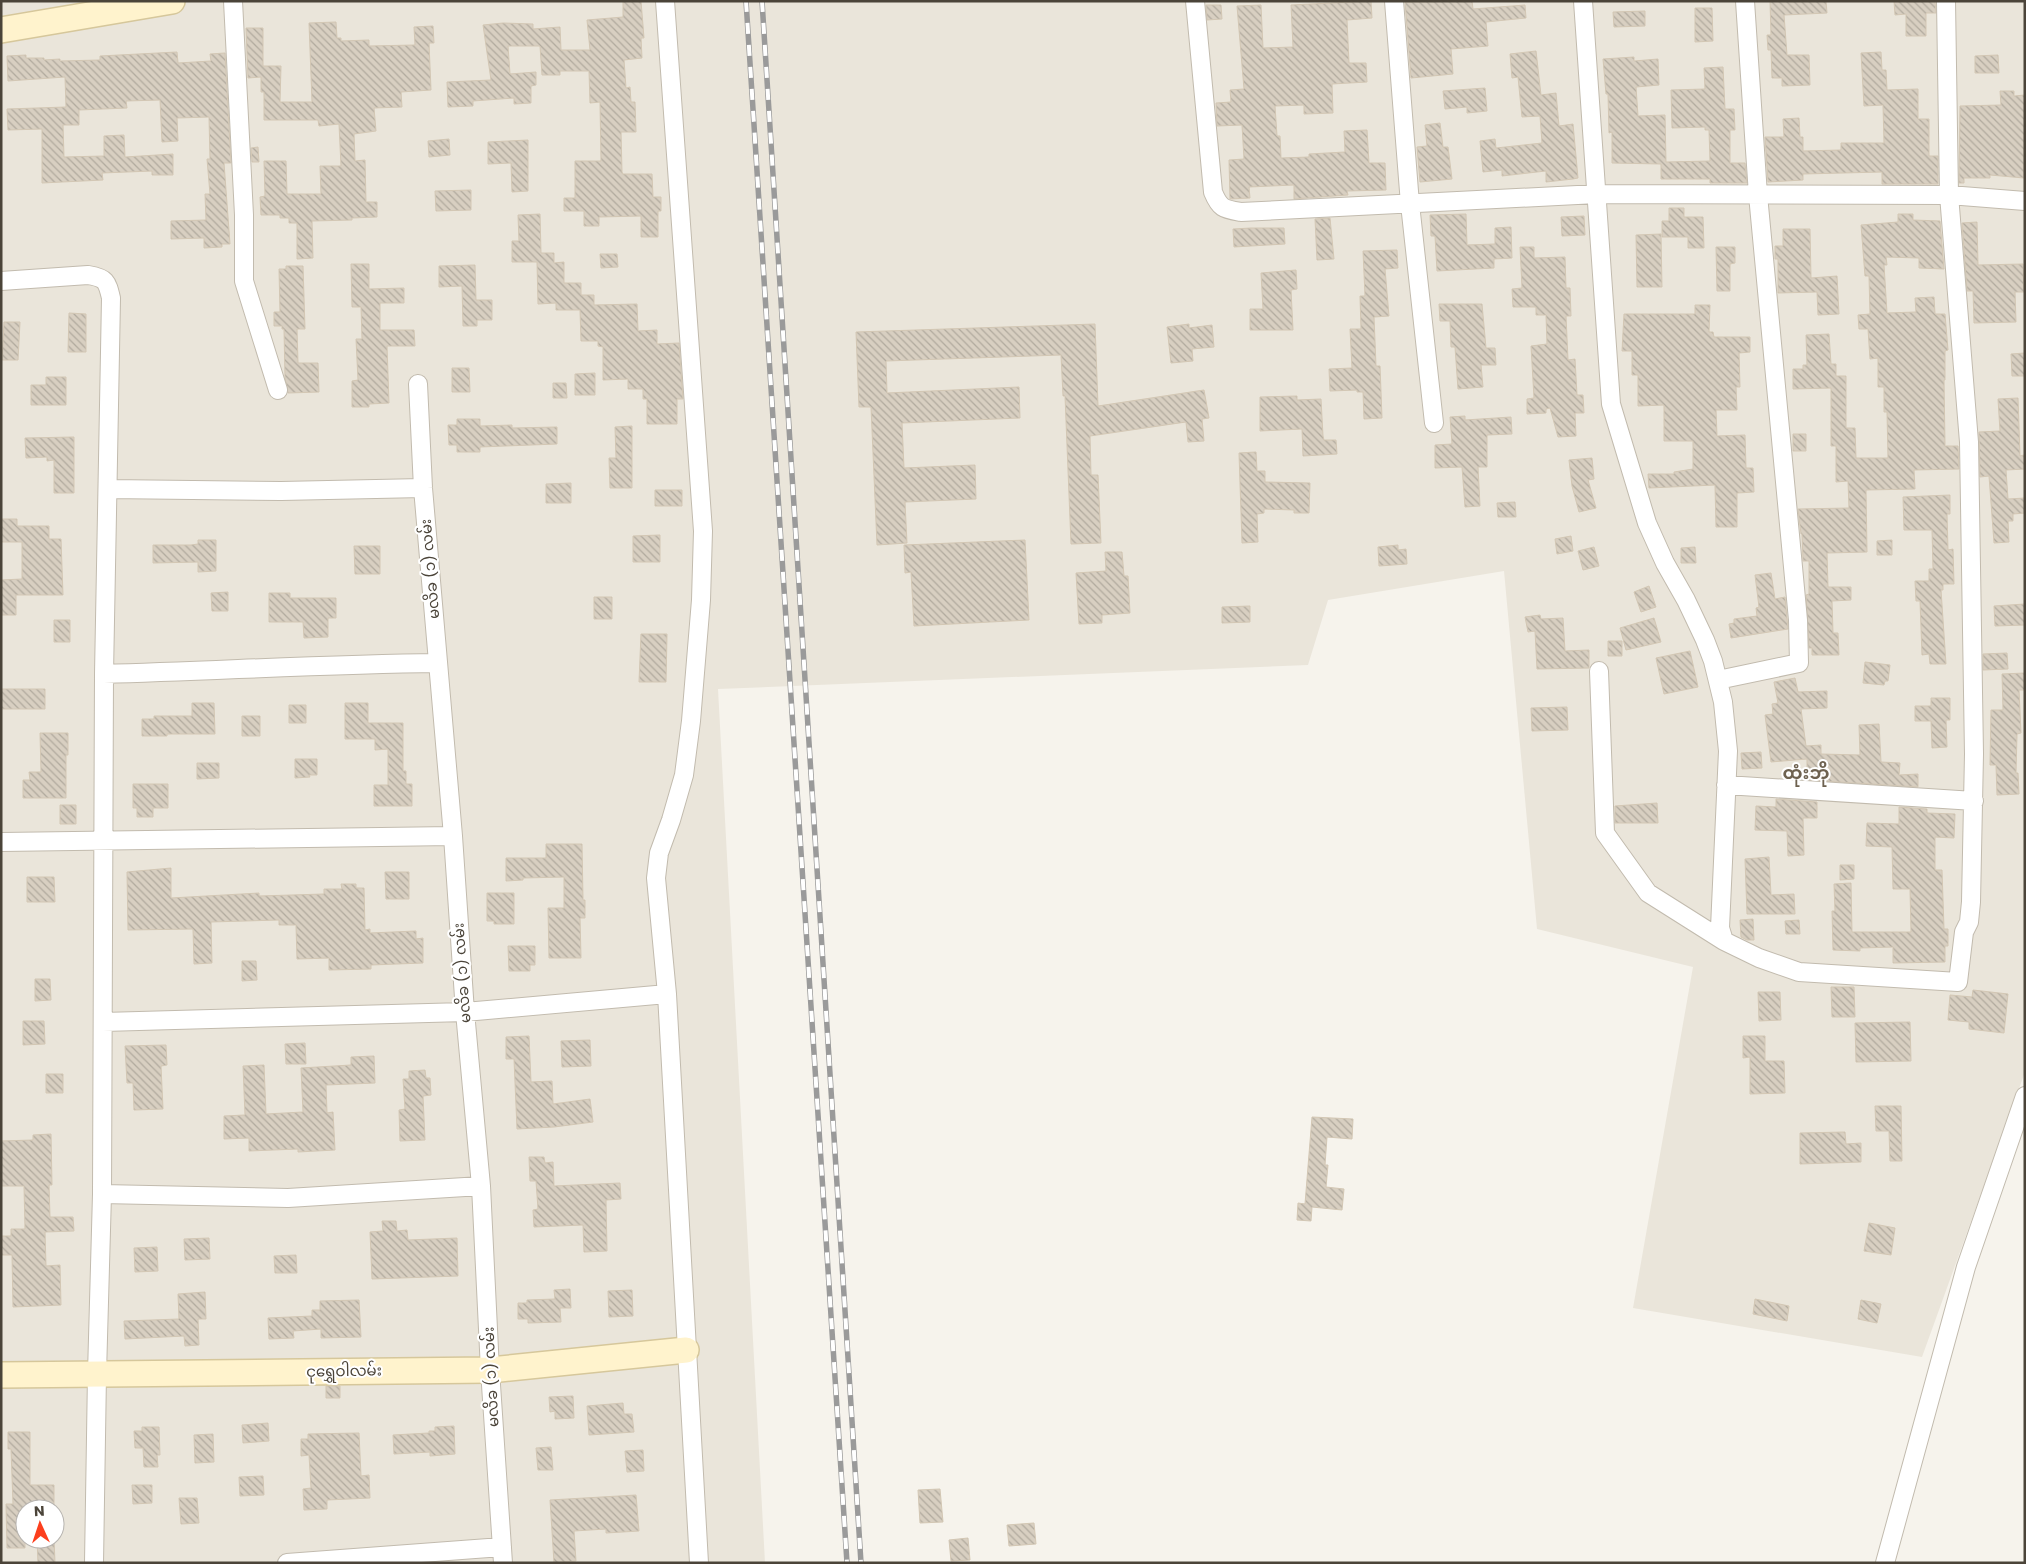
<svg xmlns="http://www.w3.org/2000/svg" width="2026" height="1564" font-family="Poppins,'Noto Sans Myanmar',sans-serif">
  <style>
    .residential { fill: #eae5da; fill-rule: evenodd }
    .building { fill: url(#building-back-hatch); stroke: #d3c7b4 }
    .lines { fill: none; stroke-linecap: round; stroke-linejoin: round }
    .street-casing { stroke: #c2bbae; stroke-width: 20 }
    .secondary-casing { stroke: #d6c79b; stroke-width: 28 }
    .street { stroke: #fff; stroke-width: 18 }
    .secondary { stroke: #fff3cd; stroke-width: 25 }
    .rail-casing { stroke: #9a9a9a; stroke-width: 5.5 }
    .rail { stroke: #fff; stroke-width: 4; stroke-dasharray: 11; stroke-linecap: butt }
    .labels { text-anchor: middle; stroke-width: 4; stroke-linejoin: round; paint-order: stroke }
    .street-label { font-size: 15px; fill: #4b4439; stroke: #fff }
    .quarter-label { font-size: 18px; font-weight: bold; fill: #6e6250; stroke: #fff }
  </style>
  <defs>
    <pattern id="building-back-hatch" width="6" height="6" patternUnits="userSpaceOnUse" patternTransform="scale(1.25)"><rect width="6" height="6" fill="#d8cfc1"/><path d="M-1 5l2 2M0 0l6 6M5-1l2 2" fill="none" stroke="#b1aa9e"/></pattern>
  </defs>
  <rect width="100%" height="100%" fill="#f6f3ec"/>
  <path class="residential" d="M1,1H2025V1072L1922,1357L1633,1308L1693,967L1537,929L1504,571L1328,600L1308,665L718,689L765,1563H1ZM25,1509H55V1539H25Z"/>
  <path class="building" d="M623,1H641L644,38H641L642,58L624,60L626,88L630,87L631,102H635L636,132H621L622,172L623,174H652L653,197H661V211H658V237H641V216L599,217V226H584V211H564V198H575V161H601L600,102L590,103L589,71H560V75H542L540,46H508L510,74L536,72V85L531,86V103L514,104V98L473,101V106L448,107L447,82L491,80L483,25L503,23L533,24V29L560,27L561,50H590L587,20L623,17Z
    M1371,1L1372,18L1347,20L1349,63H1366L1367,82L1332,84L1333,113L1304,114V105L1275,106L1277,136H1280L1281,158L1309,157V154L1345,152L1344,131L1367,130L1369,163H1385L1386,190L1347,191L1348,195L1294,199V185L1249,187L1250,198L1230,199L1229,160L1244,159L1242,125L1217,126L1216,103L1231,102L1230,90L1244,89L1237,6L1261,5L1263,48L1293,47L1291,5Z
    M1472,1L1473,9L1525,5L1526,18L1486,22L1488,46L1451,49L1453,74L1411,78L1405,2Z
    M1770,1H1826L1827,13L1784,15L1787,55H1809L1810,85L1782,86V78H1772L1771,50H1768L1767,35H1771Z
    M1894,1H1935L1936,13H1926V36H1906V14L1895,15Z
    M1206,5H1221L1222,19L1207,20Z
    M1695,8H1712L1713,41L1695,42Z
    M1645,11V26L1614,27L1613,12Z
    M336,22L337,38H341V41L369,40V46L415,45L414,27L433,26L434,43H429L431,90L401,92L402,107L374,108L376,131L354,134L355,161L365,160L366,202H377V217L352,218V220L312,221L313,258L297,259V223H289V218H280V215H261L260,197L265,196L264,161H286L287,194H321L320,166H341L339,124L319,126L318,120H264V92H261V77L248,78L246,28H263V66H281L280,102H312L309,23Z
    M1536,51L1541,95L1556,93L1559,126L1573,124L1578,178L1573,179L1546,182V171L1502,176V170L1483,172L1480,141L1495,139L1496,148L1542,143L1540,116L1522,117L1518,77L1512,78L1510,54Z
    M177,52L178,63L211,61L210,54L225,53L231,163H224L230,244H222V247L204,248V238L171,239V221L206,220L205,194H210L207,159H210L209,117L177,118L178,141L162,142L160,100L126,101L127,108L79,110V125H63L64,157L104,156V136L124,135L125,157L173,154V175H152V171L102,173L103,180L42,183V129L8,130L7,109L66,107L65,77L8,81L7,56L26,55V58H44V60L60,59V61L100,60V56Z
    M1881,52L1882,70H1886L1887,90L1918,89V119H1929V156H1938V184H1882V172L1803,174V180L1768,182L1765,137H1784L1783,119L1799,118L1800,137H1803V151L1841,150V143H1884L1883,105L1864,106L1861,53Z
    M1998,55L1999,73H1975V56Z
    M1634,57V61L1658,59L1659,85L1636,87L1638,116L1665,115L1666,162L1710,161L1709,130H1705V127L1672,128L1671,90L1705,89L1704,68L1723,67L1725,109H1734L1735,130H1730V163H1745L1747,183H1710V179H1661V164L1612,163V132L1609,133L1608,94H1606L1603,59Z
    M1485,88L1487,111L1467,113V107L1445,109L1443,91Z
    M2000,91H2014V96L2025,95L2024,178L1990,175V178H1964V183H1959L1960,106L2001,105Z
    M1440,123L1443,147H1448L1452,179L1420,182L1417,147L1427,146L1425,125Z
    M449,139L450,155L429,157L428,141Z
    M528,140V191L512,192L511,163L488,164V142Z
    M258,147L259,162H252L251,148Z
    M471,190V210L436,211L435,191Z
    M1669,208H1684V217H1703L1704,248H1688V237H1662V221H1669Z
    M540,214L541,253H554V263L564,262V283H581V295H594V305L637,304L638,331L657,330V344L679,343L683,399H677V424H647V399H643V389H628V379L603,380V347L598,346V341H581L580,310H556V303L538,304L537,262H512V241H519L518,215Z
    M1466,214L1467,245L1495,244V228L1511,227L1512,258L1494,259V268L1437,271L1435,236H1431L1430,215Z
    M1898,214H1913V220L1940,221L1944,269L1919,268V258L1886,257L1887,265H1884L1887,313L1916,312L1915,298L1934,297L1935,314H1945L1948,350L1945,351V380H1944L1945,446H1958L1959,469L1914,470L1915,489L1866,490L1867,552L1827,553L1828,587H1851V600L1832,601L1833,633H1838L1839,655H1812V648H1809L1806,595L1809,594V561H1803L1802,534H1801L1798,509L1849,508L1848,481L1836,482V446H1831V388L1793,389V369H1803V365H1807L1806,335L1829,334L1831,364H1836V376H1846V428H1855L1856,458H1888L1887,412H1884V387H1878V358L1870,359L1868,329H1859L1858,315L1870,314L1869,276H1865L1861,225L1898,222Z
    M1584,216L1585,235L1562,236L1561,217Z
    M1330,218L1334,259L1317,260L1315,219Z
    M1977,222L1978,265L2023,264L2024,292H2015L2016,322L1974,323L1973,291H1967L1962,223Z
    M1251,228H1284L1285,244L1234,247L1233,229Z
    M1783,229H1810L1811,278L1837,276L1839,314L1818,315L1817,292L1778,293V259H1775V246H1783Z
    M1661,234L1662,287H1637L1636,235Z
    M1520,247H1534V258L1565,257L1566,288H1570L1571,316H1566L1568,360L1575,359L1577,395H1583L1584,413H1575L1576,436L1558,437L1550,408L1546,409V413L1527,414V399L1534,398L1531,346L1547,344L1546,315H1536V307H1513L1512,289L1522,288Z
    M1716,247H1735V263L1730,264V291H1717Z
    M1397,250L1398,268L1385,269L1389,316L1374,317L1376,366H1380L1382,418L1364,419L1363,392H1357V390L1330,391L1329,369L1352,368L1350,329H1361L1360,296H1365L1363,251Z
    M600,254H617L618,267L601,268Z
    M351,264H369V289L404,288V303H380V330H414L415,346H387L389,403L369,404V407H352V381L358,380L356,339H362L361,307H352Z
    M475,265L476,300H492V320H477V326H463L462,286L439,287V266Z
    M286,266H303L305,329H297L298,363H318L319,392L288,393L285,378L284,329H282V326H274V312H280L279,269H286Z
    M1296,270L1297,289L1291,290L1293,330H1250V309H1263L1261,273Z
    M1439,304H1482L1486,348H1495L1496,365H1481L1483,387L1458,389L1455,347H1451L1450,321H1440Z
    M1695,305H1710L1709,332H1713L1714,337H1750V352L1739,353L1740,387H1736L1737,410H1716L1717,436L1745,435L1746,468H1753L1754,492L1737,493V527H1716L1715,485L1649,488L1648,474H1674V472L1693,469V441H1664V405L1638,406V375H1632V351H1622L1624,314H1695Z
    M69,313L86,314V352H68Z
    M4,322H20L18,360H2Z
    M1095,324L1098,406L1204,390L1209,418L1202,419L1204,441L1188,442L1186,422L1090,436L1091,475H1098L1101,543L1071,544L1065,396H1063L1061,355L886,361L887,393L1019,387L1020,418L902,423L904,468L975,465L976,499L905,502L907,543L877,545L871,407H859L856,332Z
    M1189,324V328L1212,325L1214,347L1192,349L1193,361L1171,363L1167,327Z
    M2025,353V376H2012L2011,354Z
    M452,368H469L470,392H452Z
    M595,373V395H575V374Z
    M46,377H66V405H31V385H46Z
    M553,383H566L567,398H553Z
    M1297,396V400L1321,399L1323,436L1324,440H1336L1337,454L1303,456L1302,429L1260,431V397Z
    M2018,398L2020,456L2024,455L2025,469L2006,470L2008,499L2025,498V513L2013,514V521H2008L2009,542L1994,543L1989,476L1980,477L1979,432L2000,431L1998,399Z
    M1465,416V420L1511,417L1512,434L1487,435V467H1478L1480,506L1465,507L1462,467L1435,468V445L1452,444L1450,417Z
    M457,419H480V426L512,425V428L557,427V444L480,447V452H457V445H449L448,425H457Z
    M632,426V488H610L609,458H616L615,427Z
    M1793,434H1806V451H1793Z
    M74,437V493H54V460L47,461V457L26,458L25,438Z
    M1256,452L1257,471H1265V482L1310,483L1309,513H1294V510L1264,509V513L1257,514L1258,542L1242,543L1239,453Z
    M1592,458L1594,479L1588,480L1596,508L1579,512L1572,486L1569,460Z
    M571,483V503H546V484Z
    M655,490H682V506H655Z
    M1950,495V514H1947L1948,550L1953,549L1954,584H1943V590H1941L1946,664H1930L1929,654L1922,655L1920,601H1916L1915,581H1929V569H1933L1932,530H1904L1903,497Z
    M1515,502L1516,517H1498L1497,503Z
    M1,519H17V526H49V539H61L63,595H16V615H1V580L22,579V542H1Z
    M660,535V562H633V536Z
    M1571,536L1573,551L1557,554L1555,539Z
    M198,540H216V571L198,572V562L153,563V545H191L198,544Z
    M1025,540L1029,620L914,626L911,572L905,573L904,545Z
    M1892,540V555H1877V541Z
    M1398,545V550L1406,549L1407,564L1379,566L1378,547Z
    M354,546H380V574H355Z
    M1594,547L1599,566L1583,570L1578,551Z
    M1695,547L1696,563H1681V548Z
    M1105,552H1122L1124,576H1128L1130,613L1102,615V623L1079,624L1076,573L1106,571Z
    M1771,573L1775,599L1785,597L1788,629L1731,638L1729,624L1734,623V619L1757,616L1756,608L1759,607L1755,575Z
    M1649,586L1656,607L1641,612L1634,592Z
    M228,592V611H212L211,593Z
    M269,593H290V598H336V618H328V637L304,638L303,622H269Z
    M594,597H612V619H594Z
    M2025,604V625L1995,626L1994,606Z
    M1250,606V622L1222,623V607Z
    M1540,615L1541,619L1563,618L1565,651L1589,650V668L1537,669L1535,631L1528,632L1525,617Z
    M1654,618L1661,642L1626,650L1620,628Z
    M54,620H70V642H54Z
    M641,634H667L666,682H639Z
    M1608,641H1622V656H1608Z
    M1690,651L1698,687L1664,694L1656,658Z
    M2007,653L2008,669L1983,670V654Z
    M1865,662L1890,665L1888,681H1885L1884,685L1863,683Z
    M2025,673V690H2019L2021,733L2017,734L2016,773H2018L2019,794L1997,795L1996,765H1990L1991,710H2003L2002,674Z
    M1795,678L1798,692L1827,691V708L1801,709L1806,746L1821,745V754L1860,755L1859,725L1879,724L1881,762L1900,763L1899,775L1918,774V787L1807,780V759L1771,762L1765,715L1773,714L1772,704L1778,703L1774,682Z
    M1,689H45V709H1Z
    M1931,698H1950V720H1946L1947,747L1932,748L1931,721H1915V706H1931Z
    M192,703H214L215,734H167V736H142V719H154V716H192Z
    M345,703H368V723H403V771H406V784H412V806H374V785H388V749L375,750V739H345Z
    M289,705H306V723H289Z
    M1567,707L1568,730L1532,731L1531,708Z
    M242,716H260V736H242Z
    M40,733H68V755H66V798H23V780H30L29,772H41Z
    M1761,752L1762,768L1742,769L1741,753Z
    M295,759H317V775H309L310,777L295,778Z
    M197,763H219V778L197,779Z
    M133,784H168V808H153V817H137V808H133Z
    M1776,799L1817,802V818H1803L1804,855L1788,856L1787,831L1755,830L1756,806L1776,807Z
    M1657,803L1658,823H1615V806Z
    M60,805H76V824H60Z
    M1899,807L1927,809V813L1955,814L1954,838L1935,837V870H1942L1944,929H1948V946H1945V962L1893,963V947L1860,948V951L1833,950L1832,911H1835L1834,884L1851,883L1852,932H1911L1910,889H1893L1892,847L1866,846L1867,823L1899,824Z
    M546,844H582L583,900H585V918H580L581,958H549L548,908H564V877L523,878V880L506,881V858H546Z
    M1769,857L1771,895L1794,894L1795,914H1747L1745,859Z
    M1840,865H1854V879L1840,880Z
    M171,868V898L259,893V896L324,894V889H342L341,884H356V888H364L365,930L370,929V933L416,931V939L423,938V963L371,965V969L329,970V958L297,959L296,925H279V920L211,922L212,963L194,964L193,929L128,930L127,872Z
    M385,872H409V899H386Z
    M27,877H54L55,902H27Z
    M487,893H514V924H494V921H487Z
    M1753,919L1754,940H1747L1741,937L1740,920Z
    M1799,920L1800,934H1786L1785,921Z
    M508,946H535V965H530V971H509Z
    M242,961H256L257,980L242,981Z
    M35,979H50L51,1000L35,1001Z
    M1831,987H1854L1855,1017H1832Z
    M1973,990L2008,994L2004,1033L1969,1029V1022L1948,1020L1950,995L1972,997Z
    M1758,992H1780L1781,1020L1759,1021Z
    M23,1021H44L45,1044L23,1045Z
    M1910,1022L1911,1061L1856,1062L1855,1023Z
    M529,1036L531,1082L552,1081L553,1104L590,1099L593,1122L554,1127L517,1129L514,1059H506V1037Z
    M1743,1036H1765V1061H1784L1785,1093L1750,1094V1057L1743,1058Z
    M590,1040L591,1066L562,1067L561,1041Z
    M305,1043L306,1064H286L285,1044Z
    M166,1045L167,1065L161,1066L163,1109L134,1110L133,1083H127L125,1046Z
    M374,1056L375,1083L326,1085L327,1113L333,1112L335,1150L298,1152V1149L249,1151V1138L224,1139V1116L245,1115L243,1066L264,1065L266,1114L303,1112L301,1068L351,1065V1057Z
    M425,1070L426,1078H430L431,1095L423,1096L425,1140L400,1141L399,1110L405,1109L403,1079H409V1071Z
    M46,1074H63V1093H46Z
    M1875,1106H1901L1902,1161H1890L1889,1131H1876Z
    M1312,1117L1353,1119L1352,1139L1327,1137L1325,1165H1328L1326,1187L1344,1189L1342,1210L1312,1207L1311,1221L1297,1220L1298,1203L1305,1204Z
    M1845,1132L1846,1144L1861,1143V1162L1800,1164V1133Z
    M51,1134L52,1185H49L50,1217H73L74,1231L45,1232L46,1266L60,1265L61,1305L13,1307L12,1255H1V1236H11V1229H25L24,1186H1V1141L33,1140V1135Z
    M529,1157H544L545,1163L553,1162L554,1186L620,1183L621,1199L606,1200L607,1251L584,1252L583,1225L534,1227L533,1210L538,1209L536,1181H530Z
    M382,1221H396L397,1231L407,1230L408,1240L457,1238L458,1276L372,1279L370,1232L383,1231Z
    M1869,1223L1895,1228L1891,1255L1864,1251Z
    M209,1238L210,1259L185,1260L184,1239Z
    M157,1247L158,1271L135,1272L134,1248Z
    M296,1255L297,1273H275L274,1256Z
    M570,1289L571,1308H560L561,1322L528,1323V1319H518V1303H527V1300L555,1299L554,1290Z
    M632,1290L633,1316L609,1317L608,1291Z
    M205,1292L206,1319H198L199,1345L185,1346L184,1336L125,1339L124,1321L179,1319L178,1294Z
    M1755,1299L1789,1306L1787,1321L1753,1314Z
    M359,1300L361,1337L321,1338V1329L293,1331L294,1338L269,1339L268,1318L312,1316V1310H320V1301Z
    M1861,1300L1881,1304L1877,1323L1858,1319Z
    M326,1386H340V1398H326Z
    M573,1396L574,1418L555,1419V1411L550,1412L549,1397Z
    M623,1403L624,1414H632L634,1432L589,1435L587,1406Z
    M268,1423L269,1441L243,1443L242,1425Z
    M454,1426L455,1454L430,1456V1452L394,1454L393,1435L429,1433V1431H435V1427Z
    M142,1427H159L160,1455H157L158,1467H144L143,1448H135L134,1431H142Z
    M8,1432H30V1485H54V1509H25V1548H7L6,1504H13L11,1449H8Z
    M359,1433L361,1476L369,1475L370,1498L327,1500V1509L304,1510L303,1489L311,1488L309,1455L301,1456V1439H308V1434Z
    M213,1434L214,1462L195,1463L194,1435Z
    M551,1447L553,1470H538L536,1448Z
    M643,1450L644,1471L627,1472L625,1451Z
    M263,1476L264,1495L240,1496L239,1477Z
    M132,1485H152V1503L133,1504Z
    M940,1489L943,1522L920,1523L918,1490Z
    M636,1495L639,1531L606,1533V1529L574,1531L576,1561L554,1563L550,1500Z
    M179,1498H197L199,1523L181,1524Z
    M1034,1523L1036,1544L1009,1546L1007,1525Z
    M968,1538L970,1560L951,1561L949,1540Z
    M37,1539H54L55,1563H38Z"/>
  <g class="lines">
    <g class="street-casing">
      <path id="street" d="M233,1L244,215V281L278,390
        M665,1L703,531L701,600L691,721L684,775L671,820L659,853L656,878L667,994L699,1563
        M1195,1L1213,192C1220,209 1224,209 1241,212L1597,194L1949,195L2025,201
        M1394,1L1410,204L1434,423
        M1583,1L1611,404L1647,523L1665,563L1686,600L1705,640L1713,661L1723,702L1728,751L1720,928L1724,941L1759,958L1799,972L1958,982L1964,932L1969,922L1971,902L1974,754L1969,442L1949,195L1946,1
        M1,281L88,275C106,278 107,281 111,298L104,674L102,1194L97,1374L94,1563
        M418,384L423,488L453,836L465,1012L481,1186L490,1370L503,1563
        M108,489L281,491L423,488
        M1599,671L1605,833L1648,893L1724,941
        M104,674C216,671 326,664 438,663
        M1718,680L1799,663L1798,620L1758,195L1745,1
        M1726,785L1974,801
        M1,842L453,836
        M103,1022L465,1012L667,994
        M102,1194L288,1198L481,1186
        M287,1563L502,1547
        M1885,1563L1966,1267L2025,1096"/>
    </g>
    <g class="secondary-casing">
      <path id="secondary" d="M1,30L172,1
        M1,1375L490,1370L686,1350"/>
    </g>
    <use href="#street" class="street"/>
    <use href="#secondary" class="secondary"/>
    <g class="rail-casing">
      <path id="rail" d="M746,1L847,1563
        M762,1L861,1563"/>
    </g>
    <use href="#rail" class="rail"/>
  </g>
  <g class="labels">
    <g class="street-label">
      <text transform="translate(430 569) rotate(-95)" y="5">မလိခ (၁) လမ်း</text>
      <text transform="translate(462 973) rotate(-94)" y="5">မလိခ (၁) လမ်း</text>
      <text transform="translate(344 1371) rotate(-1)" y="5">ငုရွှေဝါလမ်း</text>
      <text transform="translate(491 1377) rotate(-93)" y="5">မလိခ (၁) လမ်း</text>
    </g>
    <g class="quarter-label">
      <text x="1806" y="779">ထုံးဘို</text>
    </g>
  </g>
  <rect width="2026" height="1564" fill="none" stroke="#4b4439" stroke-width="5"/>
  <g transform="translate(40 1524) rotate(357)"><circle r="24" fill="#ffffff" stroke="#b7b4b0"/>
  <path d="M0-4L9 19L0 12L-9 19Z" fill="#fc3f1d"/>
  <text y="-8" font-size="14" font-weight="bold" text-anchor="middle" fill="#4b4439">N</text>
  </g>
</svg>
